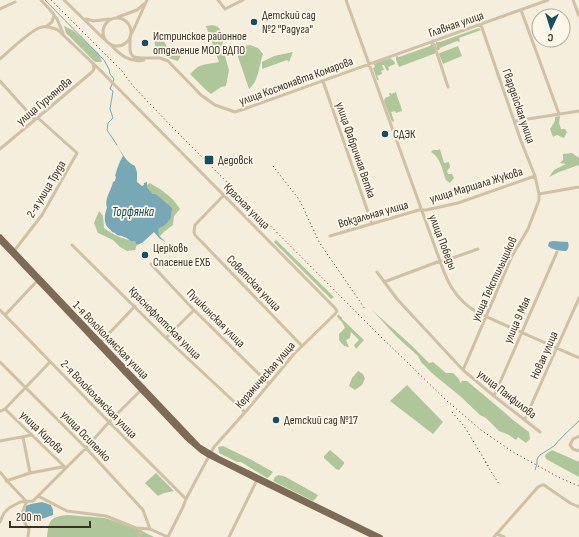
<svg xmlns="http://www.w3.org/2000/svg" width="579" height="537" font-family="'Sofia Sans Condensed',sans-serif">
  <style>
    .green { fill: #afc69a }
    .water { fill: #78a7b5 }
    .lines { fill: none; stroke-linecap: round; stroke-linejoin: round }
    .stream { stroke: #78a7b5; stroke-width: 1 }
    .minor { stroke: #cfc0a6; stroke-width: 3 }
    .major { stroke: #7e6b57; stroke-width: 4 }
    .rail { stroke: #3a3128; stroke-width: 1; stroke-dasharray: 1 3; stroke-linecap: butt }
    .poi-dot { fill: #184e60; stroke: #fcf7e9; stroke-width: 1.5 }
    .labels { text-anchor: middle; stroke-width: 3.5; stroke-linejoin: round; paint-order: stroke }
    .poi-label { font-size: 12px; fill: #3a3128; stroke: #fcf7e9; text-anchor: start }
    .street-label { font-size: 12px; fill: #3a3128; stroke: #fcf7e9 }
    .water-label { font-size: 13px; font-style: italic; fill: #184e60; stroke: #fcf7e9 }
  </style>
  <rect width="100%" height="100%" fill="#f5eedc"/>
  <path class="green" d="M213,25L218,27L222,32L224,39L222,45L229,70L226,86L221,87L211,94L206,90L190,74C193,72 196,67 200,66C206,63 213,64 219,62L206,26Z
    M64,26L74,31L99,54L102,62H95L66,33Z
    M479,28L481,30L459,38L460,41L459,42L457,41L440,48V49L439,50H437L436,42H440Z
    M160,33L169,51L177,47L181,55L178,61C172,59 161,56 157,51C154,47 155,40 154,35Z
    M431,44L433,45L436,53L399,67L396,60V57L397,56L399,57L430,46Z
    M250,45L258,48L263,54C259,65 259,81 249,89L235,48Z
    M458,46L462,56L443,64L439,54L440,53Z
    M293,52L289,62L287,60L262,69V62L274,56Z
    M390,58L394,61L395,64L388,67L389,70L387,71L384,65H382L384,70L381,71L382,74L377,76L379,80H377L373,68L375,67L374,64Z
    M396,92C397,98 401,104 402,111L396,113L395,111L391,112L394,121L392,122L384,101L385,98L390,96L389,93H391V94Z
    M560,116L559,123L561,129H565L567,132L564,138L557,135L553,137L550,129L555,121V117Z
    M440,149L444,163L449,162L450,167L447,171L448,174H452L454,178L450,183L446,180C442,170 441,158 431,152L433,150H438Z
    M572,153L579,158V165L559,172L549,177L554,170L566,164L560,163L563,160V154Z
    M150,183C163,191 172,196 180,209L174,216L173,225L165,231L160,236L158,234V231L159,227C167,224 172,217 172,209L156,194H153L147,187V185Z
    M99,211L103,216L104,228C113,235 124,240 136,241L137,245L135,250L127,251L120,247L113,240L98,233L94,223Z
    M276,240L334,297L331,299L274,242Z
    M372,310L410,344L429,363L433,362L446,373H453L459,379L460,383L462,381H467L504,412L513,420L529,432L530,439L526,443L518,437L516,440L509,435L499,431L486,418L480,415L460,396L433,374L421,362L418,356L397,337Z
    M338,314L342,318V319L364,340L356,349L354,345L359,340L351,332L350,338L346,340L349,347L344,346L339,340V334L345,328L342,322L337,317Z
    M358,371L363,374L365,379L362,385L355,390L349,386L352,378Z
    M407,385L443,422L433,434L390,401Z
    M223,446L252,460L273,472L269,477L267,478L241,462H237L219,453L218,447Z
    M330,450L344,462V464L339,470L336,469L324,458V456Z
    M552,450L579,462V477L546,459L545,456L546,454Z
    M156,473L174,491L164,493L158,496L145,483Z
    M278,475L284,476L318,495L316,498L313,501L273,481L275,477Z
    M67,515L105,518L140,530L154,537H47C49,521 49,517 67,515Z"/>
  <path class="water" d="M117,145C122,153 126,162 135,166L137,172V182L142,186L144,185V183L147,182V187L153,194H156L172,208C172,218 169,224 159,228C157,233 159,237 164,240L165,243L163,240L160,239L154,232L142,243L137,245L135,241H131C126,237 122,236 117,235L115,233L112,232L111,230C103,226 104,215 107,208C104,199 111,191 113,182L115,181L116,177L115,176C117,169 119,162 123,156Z
    M553,241L568,242C569,245 569,249 566,251C561,251 552,250 548,246L549,242Z
    M42,502L51,505L53,510V515C45,518 34,522 26,518L25,513L26,506L31,504Z"/>
  <g class="lines">
    <path class="stream" d="M45,0L104,60L109,69L110,74L114,79L110,89L113,91L110,109L113,118L108,123L107,130L117,145
      M535,470L537,464V459L540,455L554,446L564,435L579,421"/>
    <path class="minor" d="M41,0L52,12L57,19L63,33
      M64,0L104,39
      M218,0L225,9L243,0
      M346,0L440,261C443,270 447,280 452,288C458,298 468,307 478,313L579,358
      M573,0L579,16
      M0,9L15,2
      M521,10L559,114
      M118,17L137,10L144,4
      M103 32a14 14 0 1 1 28 0a14 14 0 1 1-28 0Z
      M86,19L94,21L109,19
      M47,26L52,22L54,15
      M132,33L147,0
      M130,37V50L131,54L134,57L141,58H160L168,61L201,95L215,105L235,112L247,108L548,0
      M433,41L448,87
      M111,45C120,55 130,63 144,60
      M0,59C8,52 33,28 42,27C48,26 53,28 58,30L101,71L335,308L337,311L335,314L294,354L248,409L214,447L196,480L186,499L183,507L168,537
      M0,81L35,120
      M323,81L372,224
      M515,121L579,111
      M0,149L92,72L94,69L93,64
      M539,194L579,187
      M224,195L195,225L194,232L195,235L302,346
      M330,236L419,210H426L458,203L535,176
      M72,245L166,338L245,412
      M14,251L42,215L77,153L38,118
      M151,264L194,310L269,384
      M377,272L397,299L463,370L494,396L540,432
      M384,282L440,261H444L478,249
      M0,310L109,422L186,499
      M5,315L38,280
      M166,338L194,310
      M100,343L135,306
      M0,362L86,448L143,510L150,529
      M463,370L512,256L528,229L539,200V194L535,176L521,141L481,25
      M494,396L557,252
      M5,409L66,468
      M0,411L5,409L50,362
      M525,419L579,298
      M579,436L573,439L570,445L573,449L579,451
      M23,437L30,473
      M0,441L32,435
      M0,472L9,483L27,502C20,515 20,517 29,529L28,537
      M6,481L30,473L62,467L65,468
      M38,496L67,511L106,516L136,528L150,529L168,537
      M0,522L4,513L9,508L20,502L33,501L86,448L109,422L141,390
      M497,534L504,537
      M139,537L141,529
      M229,537L257,480
      M494,537L538,487L542,485H544L570,503L579,507"/>
    <path class="major" d="M0,236L199,446L219,458L381,537
      M0,241L186,438L201,451L209,456L257,480L374,537"/>
    <path class="rail" d="M51,0L122,71L133,86L171,126L376,332L447,401L481,430L513,452L560,478L579,486
      M273,166L298,198L303,207L319,242L365,309
      M452,412L464,426L489,467
      M485,462L499,484"/>
  </g>
  <g class="poi-dot">
    <circle cx="254" cy="22" r="4"/>
    <circle cx="145" cy="43" r="4"/>
    <circle cx="385" cy="134" r="4"/>
    <rect x="204" y="155" width="10" height="10" rx="2"/>
    <circle cx="145" cy="255" r="4"/>
    <circle cx="276" cy="420" r="4"/>
  </g>
  <g class="labels">
    <g class="poi-label">
      <text x="262" y="19">Детский сад<tspan x="262" dy="14">№2 "Радуга"</tspan></text>
      <text x="153" y="40">Истринское районное<tspan x="153" dy="14">отделение МОО ВДПО</tspan></text>
      <text x="393" y="138">СДЭК</text>
      <text x="218" y="164">Дедовск</text>
      <text x="153" y="252">Церковь<tspan x="153" dy="14">Спасение ЕХБ</tspan></text>
      <text x="284" y="424">Детский сад №17</text>
    </g>
    <g class="street-label">
      <text transform="translate(456 24) rotate(-19)" y="4">Главная улица</text>
      <text transform="translate(296 81) rotate(-20)" y="4">улица Космонавта Комарова</text>
      <text transform="translate(44 101) rotate(-40)" y="4">улица Гурьянова</text>
      <text transform="translate(519 106) rotate(71)" y="4">Гвардейская улица</text>
      <text transform="translate(356 150) rotate(71)" y="4">улица Фабричная Ветка</text>
      <text transform="translate(476 185) rotate(-17)" y="4">улица Маршала Жукова</text>
      <text transform="translate(46 189) rotate(-59)" y="4">2-я улица Труда</text>
      <text transform="translate(247 206) rotate(45)" y="4">Красная улица</text>
      <text transform="translate(373 214) rotate(-16)" y="4">Вокзальная улица</text>
      <text transform="translate(443 242) rotate(69)" y="4">улица Победы</text>
      <text transform="translate(494 279) rotate(-65)" y="4">улица Текстильщиков</text>
      <text transform="translate(254 283) rotate(46)" y="4">Советская улица</text>
      <text transform="translate(216 318) rotate(45)" y="4">Пушкинская улица</text>
      <text transform="translate(517 320) rotate(-66)" y="4">улица 9 Мая</text>
      <text transform="translate(165 323) rotate(45)" y="4">Краснофлотская улица</text>
      <text transform="translate(111 340) rotate(46)" y="4">1-я Волоколамская улица</text>
      <text transform="translate(544 355) rotate(-66)" y="4">Новая улица</text>
      <text transform="translate(265 375) rotate(-49)" y="4">Керамическая улица</text>
      <text transform="translate(507 394) rotate(38)" y="4">улица Панфилова</text>
      <text transform="translate(99 399) rotate(46)" y="4">2-я Волоколамская улица</text>
      <text transform="translate(42 432) rotate(44)" y="4">улица Кирова</text>
      <text transform="translate(86 436) rotate(46)" y="4">улица Осипенко</text>
    </g>
    <g class="water-label">
      <text x="133" y="216">Торфянка</text>
    </g>
  </g>
  <g transform="translate(551 28) rotate(184)"><circle r="19" fill="#fcf7e9" stroke="#aea89c"/>
  <path d="M0-3L7 15L0 10L-7 15Z" fill="#184e60"/>
  <text y="-6" font-size="11" font-weight="bold" text-anchor="middle" fill="#3a3128">С</text>
  </g>
  <path d="M10 521v6h80v-6" fill="none" stroke="#3a3128" stroke-width="2"/>
  <text x="16" y="521" font-size="12" fill="#3a3128" stroke="#fcf7e9" stroke-width="3" paint-order="stroke">200 m</text>
</svg>
